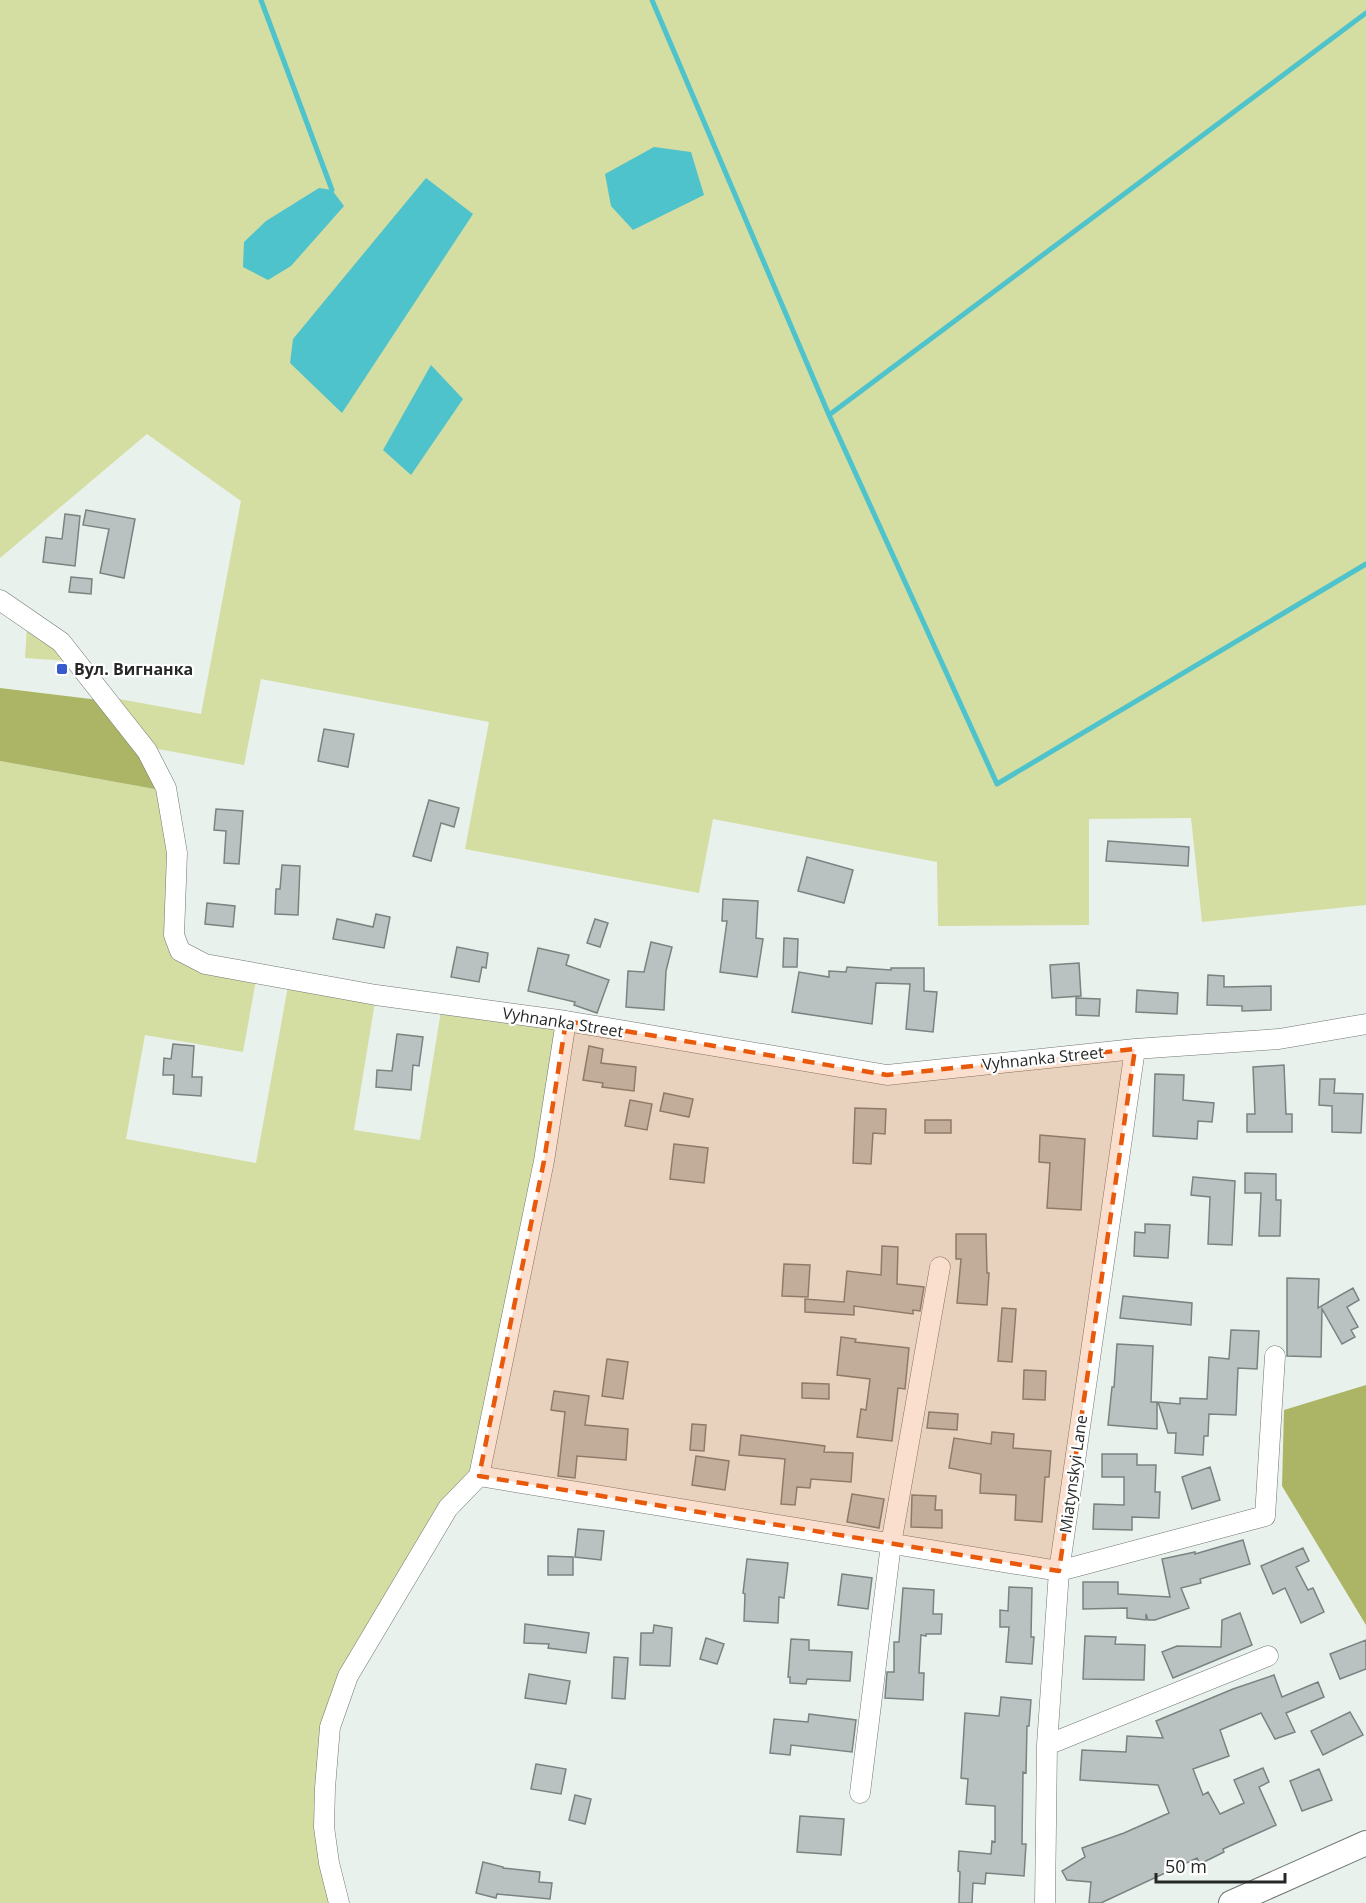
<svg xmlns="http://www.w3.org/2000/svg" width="1366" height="1903" font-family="'Open Sans',sans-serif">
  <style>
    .green { fill: #d4dda2 }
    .forest { fill: #abb565 }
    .water { fill: #4fc3cb }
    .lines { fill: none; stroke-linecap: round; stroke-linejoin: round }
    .stream { stroke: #4fc3cb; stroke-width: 5 }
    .building { fill: #b9c2c0; stroke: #7a8381; stroke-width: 1.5 }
    .minor-casing { stroke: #707772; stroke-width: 21 }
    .tertiary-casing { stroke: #707772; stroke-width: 26 }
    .minor { stroke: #fff; stroke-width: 20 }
    .tertiary { stroke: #fff; stroke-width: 24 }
    .marked { fill: #e8590c; fill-opacity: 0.2; stroke: #e8590c; stroke-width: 4.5; stroke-dasharray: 12 8; stroke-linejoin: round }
    .poi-dot { fill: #375bcc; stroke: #fff; stroke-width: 2 }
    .labels { text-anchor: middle; stroke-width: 4.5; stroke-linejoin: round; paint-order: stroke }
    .poi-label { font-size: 16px; font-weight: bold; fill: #252826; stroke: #fff; text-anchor: start }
    .street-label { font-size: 16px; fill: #252826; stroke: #fff }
  </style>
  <rect width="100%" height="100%" fill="#e9f1ec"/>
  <path class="green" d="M0,0H1366V905L1202,922L1191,818L1089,819V925L938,926L937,862L713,819L699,893L465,849L489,722L261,679L244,765L153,748L114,698L201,714L241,501L147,434L0,558Z
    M27,626L69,661L25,658Z
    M0,761L160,790L170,853L167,936L256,980L243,1052L145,1035L126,1139L256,1163L288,986L375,1002L354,1130L420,1140L441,1011L559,1027L538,1160L474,1473L324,1726L333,1903H0Z"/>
  <path class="forest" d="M0,688L99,700L141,755L160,790L0,761Z
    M1366,1385V1625L1282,1486L1284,1410Z"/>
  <path class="water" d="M654,147L691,152L704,195L633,230L611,206L605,174Z
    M426,178L473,214L342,413L290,363L293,339Z
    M319,188L332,190L344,206L291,266L268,280L243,267L244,242L266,221Z
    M431,365L463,399L411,475L383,450Z"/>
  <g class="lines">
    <path class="stream" d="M261,0L332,190
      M652,0L829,415L997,784L1366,564
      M829,415L1366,13"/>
  </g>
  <path class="building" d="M86,510L135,519L124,578L100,573L109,529L83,525Z
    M65,514L80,516L75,566L43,562L46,537L62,539Z
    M71,577L92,579L91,594L69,592Z
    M324,729L354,734L348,767L318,761Z
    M429,800L459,808L454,827L441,823L431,861L413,856Z
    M216,809L243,811L239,864L224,863L226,831L214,830Z
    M1108,841L1189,847L1188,866L1106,861Z
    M807,857L853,870L844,903L798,891Z
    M282,865L300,866L298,915L275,914L276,889H280Z
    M723,899L758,901L756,938L763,939L757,977L720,972L727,921H722Z
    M207,903L235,906L233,927L205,924Z
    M376,914L390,917L384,948L333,939L337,919L373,927Z
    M595,919L608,923L600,947L587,943Z
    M784,938L798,939L797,967H783Z
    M651,942L672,947L666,971L664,1010L626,1007L628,971L644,972Z
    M457,947L488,953L486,968L482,967L479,982L451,977Z
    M538,948L569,955L566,965L609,980L597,1013L574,1005L575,1002L528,991Z
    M1079,963L1081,996L1052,998L1050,965Z
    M847,967L891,970V968H924V991L937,992L933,1032L906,1029L910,984L876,983L872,1024L792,1012L799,972L829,977V971L846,972Z
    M1208,975L1224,976V987L1271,986V1010L1242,1011V1006L1207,1005Z
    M1137,990L1178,993L1177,1014L1136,1012Z
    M1076,998L1100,999L1099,1016L1076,1015Z
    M397,1034L423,1037L419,1066L413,1065L411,1090L376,1087L377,1070L392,1071Z
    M173,1044L194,1046L192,1077H202L201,1096L173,1094L174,1075H163L164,1058L171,1059Z
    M589,1046L603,1049L601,1063L636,1067L634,1091L602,1087L603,1083L583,1080Z
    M1284,1065L1286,1114H1292V1132H1247V1114H1255L1253,1067Z
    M1155,1074L1184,1075L1183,1100L1214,1103L1212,1122L1198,1121L1197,1139L1153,1136Z
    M1320,1079H1335L1334,1093L1363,1094L1361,1133L1332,1132V1106L1319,1105Z
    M664,1093L693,1099L689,1117L660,1111Z
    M630,1100L652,1104L647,1130L625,1126Z
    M855,1108L886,1109L885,1134L873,1133L871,1164L853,1163Z
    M925,1120H951V1133H925Z
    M1040,1135L1085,1139L1081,1210L1047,1208L1050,1163L1039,1162Z
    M674,1144L708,1148L704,1183L670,1179Z
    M1245,1173L1276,1174V1200H1281L1280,1236H1259L1261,1193H1245Z
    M1193,1177L1235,1181L1232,1245L1208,1244L1210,1197L1191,1195Z
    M1145,1224L1170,1225L1168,1258L1134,1256L1135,1232L1145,1233Z
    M956,1234H986L987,1273H989L987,1305L957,1303L961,1259H956Z
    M882,1246L898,1247L897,1284L924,1287L920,1311L913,1310V1314L854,1306V1315L805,1312V1299L844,1302L847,1271L881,1275Z
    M784,1264L810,1265L808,1297L782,1296Z
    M1287,1278L1319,1279L1318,1308L1353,1288L1359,1300L1347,1307L1358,1327L1351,1330L1355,1337L1342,1344L1322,1309L1321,1357L1287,1356Z
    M1123,1296L1192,1303L1191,1325L1120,1318Z
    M1002,1308L1016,1309L1012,1362L998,1361Z
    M1231,1330L1259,1331L1257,1369L1238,1368L1236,1415L1209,1414L1208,1436H1204L1203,1455L1175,1453L1176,1433H1168L1158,1402L1180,1404V1398L1207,1399L1209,1357L1229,1359Z
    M841,1337L856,1339L855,1342L909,1348L905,1389L898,1388L892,1441L857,1437L861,1409L866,1410L870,1379L837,1375Z
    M1117,1344L1153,1346L1151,1402H1157V1429L1108,1425L1112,1387H1114Z
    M607,1359L628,1362L623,1399L602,1396Z
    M1024,1370L1046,1371L1045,1400L1023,1399Z
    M802,1383L829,1384V1399L802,1398Z
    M554,1391L589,1396L585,1425L628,1429L626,1460L577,1456L575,1478L558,1476L565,1412L551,1410Z
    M929,1412L958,1414L957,1430L927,1428Z
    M692,1424L706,1425L704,1451L690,1450Z
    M992,1432L1014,1434L1013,1448L1051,1451L1049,1477H1045L1042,1522L1015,1520L1016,1495L980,1493L981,1474L949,1468L954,1438L991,1444Z
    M741,1435L825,1446L824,1452L853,1453L851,1482L811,1479L810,1488L797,1487L795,1505L781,1504L785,1459L739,1455Z
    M1102,1454H1137V1465H1156L1155,1492H1160L1159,1518L1132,1517V1530L1093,1529L1094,1504L1124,1505V1477H1102Z
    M696,1456L729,1461L725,1490L692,1485Z
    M1210,1467L1220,1500L1192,1509L1182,1477Z
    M852,1494L884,1499L879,1528L847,1522Z
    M912,1495L936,1496L935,1510H942V1528L911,1527Z
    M578,1529L604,1531L601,1560L575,1557Z
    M1243,1540L1250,1564L1200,1579L1201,1583L1181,1588L1189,1608L1155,1620H1148L1146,1614V1620L1127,1618V1608L1083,1609V1582H1118V1594L1170,1597L1162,1559L1195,1552V1554Z
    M1303,1548L1309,1561L1296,1567L1308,1590L1313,1588L1324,1612L1301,1623L1285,1588L1273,1594L1261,1566Z
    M548,1556L573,1557V1575H548Z
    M747,1559L788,1563L784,1598L779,1597L778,1623L744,1621L745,1594L743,1593Z
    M842,1574L872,1578L868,1609L838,1605Z
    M1009,1587L1032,1588L1031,1637H1034L1032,1664L1006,1662L1009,1627H1000V1610L1008,1611Z
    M903,1588L934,1590L933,1614H942L941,1634H926V1636L921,1635L919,1673H924L923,1700L885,1698L887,1672H894V1642H899Z
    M1240,1613L1252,1645L1173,1678L1162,1652L1177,1646L1221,1647L1222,1620Z
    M525,1624L589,1633L586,1653L548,1648L549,1644L524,1643Z
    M654,1625L672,1628L670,1666L640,1665L641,1633H653Z
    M1085,1636L1116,1637L1115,1644L1145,1645L1144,1680L1083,1679Z
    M706,1638L724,1644L717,1664L700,1659Z
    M791,1639L809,1640V1650L852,1652L850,1681L807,1679L806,1684L790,1683V1677H788Z
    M1366,1640V1669L1340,1679L1330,1654Z
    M614,1657L628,1658L625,1699L612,1698Z
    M529,1674L570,1681L566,1704L525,1698Z
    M1274,1675L1282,1697L1318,1682L1324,1697L1286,1713L1295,1732L1275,1739L1261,1713L1220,1730L1229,1756L1193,1769L1203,1795L1208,1792L1220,1814L1244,1803L1234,1780L1263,1768L1269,1782L1259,1787L1276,1825L1223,1849L1224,1852L1200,1864L1197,1858L1101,1903H1089L1091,1882L1067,1880L1062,1871L1085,1857L1082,1848L1124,1833L1169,1813L1158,1785L1080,1780L1082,1750L1126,1752L1127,1736L1163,1738L1156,1721L1233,1689Z
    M1001,1697L1031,1700L1029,1726H1027L1026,1773L1023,1772L1022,1844H1026L1024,1876L986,1873L985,1884L973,1883L972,1903H959L960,1872L958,1871L959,1851L991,1854L992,1841L995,1842V1806L966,1804L968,1779L961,1778L965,1713L999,1716Z
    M1350,1712L1363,1735L1323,1755L1311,1731Z
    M809,1714L856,1720L852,1752L791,1745L790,1755L770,1753L774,1719L808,1722Z
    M536,1764L566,1769L561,1794L531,1789Z
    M1319,1769L1332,1800L1302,1811L1290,1781Z
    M575,1795L591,1799L585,1824L569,1820Z
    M800,1816L844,1819L841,1855L797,1852Z
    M483,1862L503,1867V1868L540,1872L539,1882L552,1883L550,1899L497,1894L496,1898L476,1893Z"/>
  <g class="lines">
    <g class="minor-casing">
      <path id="minor" d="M0,600L61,642L147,751L166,788L177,853L174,935L180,951L205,964L376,995L566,1021L887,1075L1135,1049L1279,1039L1366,1024
        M479,1476L1059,1571L1265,1516L1275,1356
        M1047,1745L1268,1656
        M860,1793L891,1544L940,1267
        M339,1903L329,1863L324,1827L325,1788L330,1727L348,1676L448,1508L479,1476L544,1161L566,1021
        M1045,1903L1047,1745L1059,1571L1135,1049"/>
    </g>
    <g class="tertiary-casing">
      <path id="tertiary" d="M1231,1903L1366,1843"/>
    </g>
    <use href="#minor" class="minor"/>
    <use href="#tertiary" class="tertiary"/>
  </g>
  <path class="marked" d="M566,1021L887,1075L1135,1049L1059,1571L479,1476L544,1161Z"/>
  <rect class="poi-dot" x="56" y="663" width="12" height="12" rx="3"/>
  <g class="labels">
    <g class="poi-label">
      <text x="74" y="675">Вул. Вигнанка</text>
    </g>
    <g class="street-label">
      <text transform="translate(563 1022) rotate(9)" y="6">Vyhnanka Street</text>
      <text transform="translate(1043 1058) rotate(-6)" y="6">Vyhnanka Street</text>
      <text transform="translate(1073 1474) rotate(-82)" y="6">Miatynskyi Lane</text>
    </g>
  </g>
  <path d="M1156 1873v9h129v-9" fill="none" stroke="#252826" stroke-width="3"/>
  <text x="1165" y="1873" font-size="18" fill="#252826" stroke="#ffffff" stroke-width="4.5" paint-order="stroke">50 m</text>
</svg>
